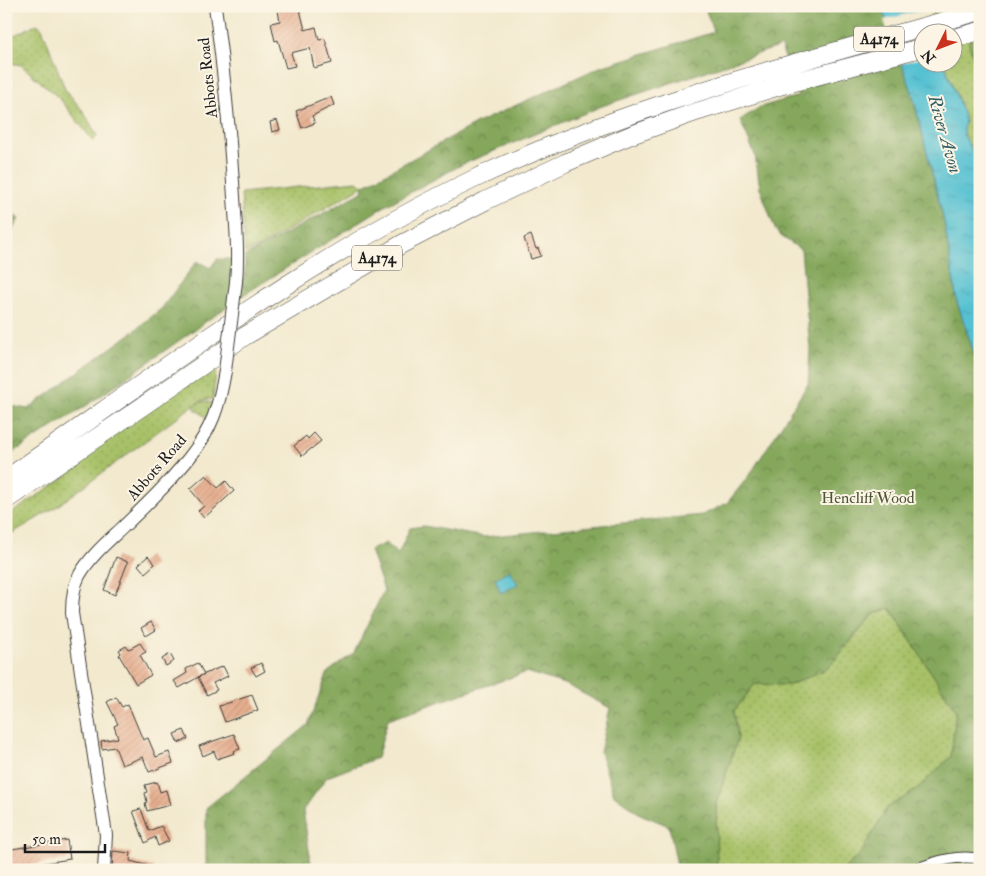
<svg xmlns="http://www.w3.org/2000/svg" width="986" height="876" font-family="'IM FELL Double Pica',serif">
  <style>
    .grass { fill: url(#grass-dots); stroke: #626e42 }
    .forest { fill: url(#forest-crowns); stroke: #50623c }
    .water { fill: url(#water-ripples); stroke: #3a6e77 }
    .pier { fill: #f2e9ce }
    .building { fill: url(#building-hatch) }
    .lines { fill: none; stroke-linecap: round; stroke-linejoin: round }
    .minor-casing { stroke: #3c3b37; stroke-width: 12 }
    .tertiary-casing { stroke: #3c3b37; stroke-width: 14 }
    .trunk-casing { stroke: #3c3b37; stroke-width: 19 }
    .minor { stroke: #fff; stroke-width: 10 }
    .tertiary { stroke: #fff; stroke-width: 12 }
    .trunk { stroke: #fff; stroke-width: 18 }
    .tertiary-bridge-casing { stroke: #3c3b37; stroke-width: 14; stroke-linecap: butt }
    .tertiary-bridge { stroke: #fff; stroke-width: 12 }
    .labels { text-anchor: middle; stroke-width: 4; stroke-linejoin: round; paint-order: stroke }
    .shield { fill: #fcf5e5; stroke: #5f5d58; stroke-width: 1 }
    .shield-label { font-size: 15px; font-weight: bold; fill: #1c1c1c }
    .street-label { font-size: 16px; fill: #1c1c1c; stroke: #fcf5e5 }
    .park-label { font-size: 16px; fill: #4d5636; stroke: #fcf5e5 }
    .water-label { font-size: 18px; font-style: italic; fill: #345e65; stroke: #fcf5e5 }
  </style>
  <defs>
    <pattern id="grass-dots" width="8" height="8" patternUnits="userSpaceOnUse" patternTransform="scale(1.25)"><rect width="8" height="8" fill="#a7c167"/><path d="M2 2h.1M6 6h.1" fill="none" stroke="#8fa559" stroke-width="1.8" stroke-linecap="round"/></pattern>
    <pattern id="forest-crowns" width="20" height="18" patternUnits="userSpaceOnUse" patternTransform="scale(1.25)"><rect width="20" height="18" fill="#85a75c"/><path d="M2 6a3 3 0 1 1 6 0M12 15a3 3 0 1 1 6 0" fill="none" stroke="#6c874b"/></pattern>
    <pattern id="water-ripples" width="26" height="14" patternUnits="userSpaceOnUse" patternTransform="scale(1.25)"><rect width="26" height="14" fill="#57c1d2"/><path d="M2 4q2-2 4 0t4 0M15 11q2-2 4 0t4 0" fill="none" stroke="#4ba5b4"/></pattern>
    <pattern id="building-hatch" width="6" height="6" patternUnits="userSpaceOnUse" patternTransform="scale(1.25)"><rect width="6" height="6" fill="#e7af90"/><path d="M-1 1l2-2M0 6l6-6M5 7l2-2" fill="none" stroke="#c6967c"/></pattern>
  </defs>
  <rect width="100%" height="100%" fill="#fcf5e5"/>
  <filter id="ink" filterUnits="userSpaceOnUse"><feTurbulence type="fractalNoise" baseFrequency=".02" numOctaves="2"/><feDisplacementMap in="SourceGraphic" scale="10" xChannelSelector="R" yChannelSelector="G"/><feConvolveMatrix kernelMatrix="1 2 1 2 8 2 1 2 1" color-interpolation-filters="sRGB"/></filter>
  <filter id="wash" filterUnits="userSpaceOnUse"><feTurbulence type="fractalNoise" baseFrequency=".0096" numOctaves="4" result="noise"/><feDisplacementMap in="SourceGraphic" scale="20" xChannelSelector="R" yChannelSelector="G"/><feGaussianBlur stdDeviation="1.12" result="paint"/><feColorMatrix in="noise" values="0 0 0 0 0 0 0 0 0 0 0 0 0 0 0 0 0 1.4 0 .05"/><feComposite in="paint" operator="in"/></filter>
  <g filter="url(#wash)">
    <rect width="100%" height="100%" fill="#f2e9ce"/>
    <path class="grass" d="M926,6H959L980,83V175L976,158L964,135L963,129L965,122L963,113L944,63L954,62V32H934Z
      M37,24L42,28L65,89L83,111L97,135L93,141L60,99L21,65L10,63L6,66V39Z
      M357,181L363,186L259,247L245,253L241,193Z
      M217,363L213,399L203,400L194,405L56,507L6,537V517L59,481L116,431Z
      M203,401L213,403L207,418L195,409L194,406Z
      M890,608L956,711L951,757L916,790L887,808L861,853L843,870H716V804L738,738L734,711L755,684L790,685L828,668L873,615Z"/>
    <path class="forest" d="M704,6H881L912,92L944,221L957,302L980,371V870H843L861,853L887,808L916,790L951,757L956,711L890,608L872,615L828,668L790,685L755,684L734,711L738,738L716,804L717,866L704,870H678L669,826L640,814L614,795L600,752L610,708L567,685L527,672L388,719L377,758L327,777L303,810L312,870H206V808L308,725L328,672L354,653L384,590L370,550L386,543L398,554L410,528L424,526L484,537L702,515L727,503L751,473L808,384L810,349L801,250L781,236L775,229L760,188L755,155L740,120L760,107L798,96L781,46L602,106L463,164L385,206L245,294L92,402L6,457V405L28,409L134,331L162,308L197,261L210,268L217,259H232V284L245,277V256L362,192L363,186L477,123L600,67L714,32Z
      M959,6H980V83Z
      M11,211L19,219L9,235L6,248V214Z"/>
    <path class="water" d="M881,6H926L934,32H924V62L944,63L963,113L965,122L963,129L964,135L976,158L980,175V371L957,302L944,221L912,92Z
      M509,570L518,584L501,593L495,579Z"/>
    <path class="pier" d="M929,8L937,32H924L923,57L899,64L884,20Z"/>
    <g id="blocks">
      <path class="building" d="M277,6H299L305,30L316,27L319,40L325,39L332,63L314,68L310,48L291,53L295,66L286,68L278,40L275,41L271,23L280,21Z
        M331,97L334,105L312,116L315,123L302,128L296,111Z
        M277,120L280,130L272,132L270,122Z
        M531,235L536,249L538,248L541,256L531,259L524,238Z
        M314,433L321,441L302,456L294,446L306,436L308,439Z
        M206,475L218,488L226,481L234,491L204,518L198,511L204,506L190,489Z
        M148,556L155,564L145,573L138,565Z
        M116,557L128,562L115,595L104,590Z
        M151,622L156,630L146,636L141,628Z
        M140,643L146,652L140,655L151,675L136,684L119,655L121,653L119,650L126,646L128,649L131,648Z
        M170,654L174,661L166,666L162,659Z
        M198,663L204,674L179,688L174,681L187,673L186,669Z
        M261,663L265,671L256,676L251,668Z
        M223,666L228,676L213,683L217,690L207,695L198,677Z
        M252,695L258,710L225,722L219,706Z
        M116,697L122,707L128,704L143,740L148,738L156,757L169,752L173,763L149,772L143,757L122,765L115,747L102,749L101,741L118,738L114,726L118,724L107,702Z
        M184,730L188,739L178,743L174,734Z
        M234,734L240,749L234,751L235,753L217,759L214,751L203,756L199,746Z
        M157,782L160,792L166,790L170,805L147,811L145,803L147,802L145,793L147,792L145,785Z
        M141,809L149,831L161,826L169,841L158,846L155,837L145,843L133,811Z
        M67,840L70,859L7,869L6,850Z
        M113,851L131,853L130,861L153,867V870H112Z"/>
    </g>
  </g>
  <g filter="url(#ink)">
    <use href="#blocks" fill-opacity="0" stroke="#3c3b37" stroke-width="1"/>
    <g class="lines">
      <g class="minor-casing">
        <path id="minor" d="M913,870C935,862 957,854 980,859"/>
      </g>
      <g class="tertiary-casing">
        <path id="tertiary" d="M215,6C223,65 229,123 233,182C235,216 239,249 236,282
          M104,870L106,835L72,613C72,600 73,587 79,576C89,558 105,544 120,530C144,507 168,484 189,458C212,429 219,407 225,371"/>
      </g>
      <g class="trunk-casing">
        <path id="trunk" d="M954,38L980,31
          M6,479C159,373 308,258 476,178C637,102 809,59 980,11
          M6,500L245,336L402,244L485,201L565,163L631,135L693,113L783,85L924,47"/>
      </g>
      <use href="#minor" class="minor"/>
      <use href="#tertiary" class="tertiary"/>
      <use href="#trunk" class="trunk"/>
      <g class="tertiary-bridge-casing">
        <path id="tertiary-bridge" d="M225,371L236,282"/>
      </g>
      <use href="#tertiary-bridge" class="tertiary-bridge"/>
    </g>
  </g>
  <g class="labels">
    <g class="shield">
      <rect x="854" y="26.5" width="50" height="25" rx="4"/>
      <rect x="352" y="245.5" width="50" height="25" rx="4"/>
    </g>
    <g class="shield-label">
      <text x="879" y="44">A4174</text>
      <text x="377" y="263">A4174</text>
    </g>
    <g class="street-label">
      <text transform="translate(207 78) rotate(-96)" y="6">Abbots Road</text>
      <text transform="translate(156 467) rotate(-49)" y="6">Abbots Road</text>
    </g>
    <g class="park-label">
      <text x="868" y="503">Hencliff Wood</text>
    </g>
    <g class="water-label">
      <text transform="translate(945 134) rotate(74)" y="6">River Avon</text>
    </g>
  </g>
  <rect width="986" height="876" fill="none" stroke="#fcf5e5" stroke-width="25"/>
  <g transform="translate(938 48) rotate(228)"><circle r="24" fill="#fcf5e5" stroke="#a29e95"/>
  <path d="M0-4L9 19L0 12L-9 19Z" fill="#c8321e"/>
  <text y="-8" font-size="14" font-weight="bold" text-anchor="middle" fill="#1c1c1c">N</text>
  </g>
  <path d="M25 844v8h80v-8" fill="none" stroke="#1c1c1c" stroke-width="2.5"/>
  <text x="32" y="844" font-size="15" fill="#1c1c1c" stroke="#fcf5e5" stroke-width="4" paint-order="stroke">50 m</text>
</svg>
